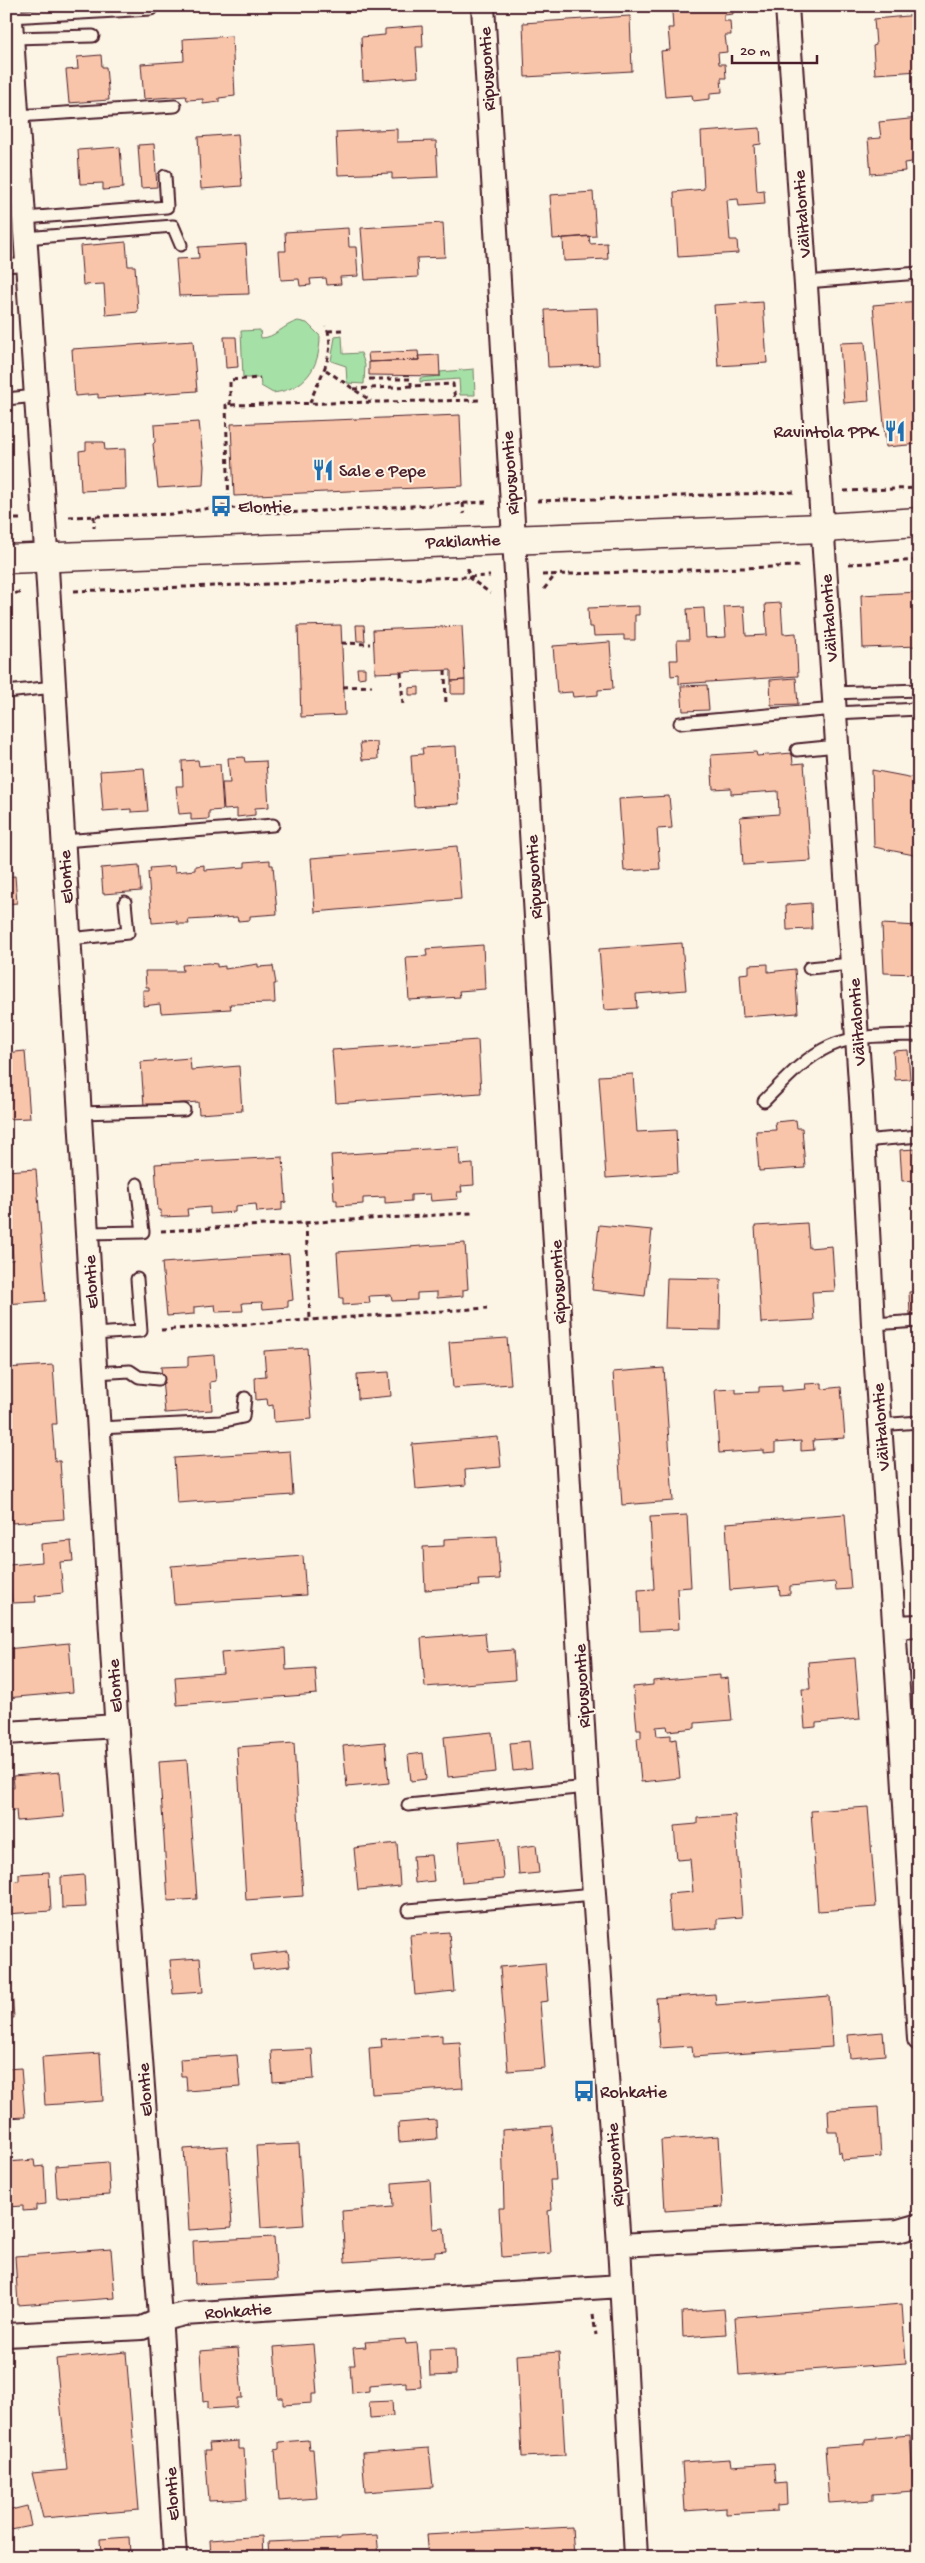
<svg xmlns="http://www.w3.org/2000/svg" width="925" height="2563" font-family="'Gochi Hand',sans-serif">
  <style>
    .green { fill: #a5e0a6; stroke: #788068 }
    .building { fill: #f9c5aa; stroke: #4a1f2b }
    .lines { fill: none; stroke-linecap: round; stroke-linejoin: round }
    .service-casing { stroke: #4a1f2b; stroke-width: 15 }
    .minor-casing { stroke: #4a1f2b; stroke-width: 26 }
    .secondary-casing { stroke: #4a1f2b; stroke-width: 31 }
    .path { stroke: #4a1f2b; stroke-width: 3; stroke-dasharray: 5 4; stroke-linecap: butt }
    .service { stroke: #fcf5e5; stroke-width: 11 }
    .minor { stroke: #fcf5e5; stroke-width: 22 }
    .secondary { stroke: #fcf5e5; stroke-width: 28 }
    .labels { text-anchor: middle; stroke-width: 4; stroke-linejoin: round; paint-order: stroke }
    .street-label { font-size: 18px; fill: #4a1f2b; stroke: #fcf5e5 }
    .poi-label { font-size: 18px; fill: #4a1f2b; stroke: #fcf5e5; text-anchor: start }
  </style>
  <rect width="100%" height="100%" fill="#fcf5e5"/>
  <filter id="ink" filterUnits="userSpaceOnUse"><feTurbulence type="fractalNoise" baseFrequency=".02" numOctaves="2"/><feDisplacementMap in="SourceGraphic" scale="10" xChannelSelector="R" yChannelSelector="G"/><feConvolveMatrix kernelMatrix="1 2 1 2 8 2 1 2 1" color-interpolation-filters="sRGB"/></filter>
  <g filter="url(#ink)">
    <path class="green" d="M298,321L307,323L320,336C320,368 305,389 273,393L261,386L260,378H243L241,331L260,330L261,338C275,338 283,325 298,321Z
      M342,336L343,354L361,353L365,365L364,384L347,383L346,366L331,361L335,337Z
      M474,369L475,395H460L459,379L420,382V378L440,376V372Z"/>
    <path class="building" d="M675,6H733V14L724,15V21H730L731,35H725L727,52L718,53L719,64H725L726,78H721L722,92L710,93V99L693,101L692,95L665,97L661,51L670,50L668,28H673L672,12H675Z
      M919,15V71L875,74L873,46L876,45L874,19Z
      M630,16L632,71L525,77L523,23Z
      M422,26L423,47H416L418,77L363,81L361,37L385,35V29Z
      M232,36L235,96L219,98V102L203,104V99L187,100L186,96L144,99L141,64L184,61L183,39Z
      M101,55L102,67H106L109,100L69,103L66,70L78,69L77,57Z
      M919,118V161L904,163L905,171L871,174L868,139L881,138L879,122Z
      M760,128L761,144L754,145L757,191L764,190L765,204L739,206L738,199L727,200L730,240H737L738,253L678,257L674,192L704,189L701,132Z
      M397,129V142L436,141L438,177L392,179V173L338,175L336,132Z
      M238,134L242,186L201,189L198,137Z
      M154,144L157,187L141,188L138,145Z
      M120,147L123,188L103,190V183L80,184L78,150Z
      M593,192L596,236L553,239L550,195Z
      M443,223L445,257L417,258L418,277L365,280L361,228Z
      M348,228L349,247H356L358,276L340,277L341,284L327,285L326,278L310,279L311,285L300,286L299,279L281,280L279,251H286L285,232Z
      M589,236L590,244L607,243L608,259L564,261L563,238Z
      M126,242L128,266H135L138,312L106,315L104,284L83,285L80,246Z
      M246,244L249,294L179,296L176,259L199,258L198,247Z
      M919,301V444L886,447L873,305Z
      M763,302L767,363L718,366L714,305Z
      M597,308L599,365L548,367L545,310Z
      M224,337H236L238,367L226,368Z
      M193,341L197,391L98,398V394L75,396L72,349Z
      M865,342L869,401L844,403L840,343Z
      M418,351L419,360L369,362L368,353Z
      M439,355L440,376L369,375V362L419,360L418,356Z
      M460,415L463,486L234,496L231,424Z
      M199,422L204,466L203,485L158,488L153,444L155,442L154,425Z
      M86,442H104L105,450L125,449L126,489L81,491L79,451L86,450Z
      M919,592V646L863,648L861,595Z
      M781,603L783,634L796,633L798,676L679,684V675L671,676L670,660H678L677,640H689L687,609L704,608L706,638L726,637L724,607L744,606L746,636L767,635L765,604Z
      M639,606V615H635V640H624V635L594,636L593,627H589L588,608Z
      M341,625L345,715L301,717L298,626Z
      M356,625H364L365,641H357Z
      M462,626L465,680L451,681V670L375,673L373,630Z
      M610,642L613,689L598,690V695L573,697L572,692L557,693L553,646Z
      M357,668H365V677L358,678Z
      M796,678L798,704L771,705L770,680Z
      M465,680V694H451V681Z
      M707,685L709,710L683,711L681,686Z
      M419,687V695H409V688Z
      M377,742L378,759L362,760L360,743Z
      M456,746L459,804L414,807L411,755L423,754L422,748Z
      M756,752L757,756L792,753L793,764L804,763L811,861L743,865L740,817L779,814L778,791L731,794V788L713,789L711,755Z
      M244,757L245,762L266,761L269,807L255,808V815L237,817V809L224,810L222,783H230L228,758Z
      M198,760L199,766L220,764L223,810L209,811V819L191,820V813L179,814L176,786H183L182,761Z
      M144,768L148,811L131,812V809L103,811L100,771Z
      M872,770L919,779V856L874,847Z
      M669,796L672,828L657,829L660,869L624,871L619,799Z
      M457,846L461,899L315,912L311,858Z
      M270,860V865H273L277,914L250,916V920L238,921L237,917L188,920L189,924H177V921L152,923L148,872H151L150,868L174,866L175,872L195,870V866L204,865V870L245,867V862Z
      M139,865L141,891L103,894L101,868Z
      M15,876L17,903L6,904V877Z
      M811,903L812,929L787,930L786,905Z
      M882,924L919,926V974L884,973Z
      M682,943L686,990L636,994L637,1008L604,1010L599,949Z
      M483,945L485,989L459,991L460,997L409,1000L406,957L427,956L426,949Z
      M209,963L217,964V967L225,966V969L258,964V967L273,966L276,984H274L275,1003L230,1004L231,1009L161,1013L160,1004L143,1006V990H149V987H146L145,971H183L182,965Z
      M768,964V972L795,969L798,1013L743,1017L740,974L749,973V965Z
      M478,1040L481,1093L336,1103L332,1050Z
      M908,1050L910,1079L895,1080L893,1051Z
      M25,1051L30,1118L6,1119V1053Z
      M190,1058L191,1070L239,1066L242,1111L199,1114L198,1102L144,1106L141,1062Z
      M633,1074L637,1132L676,1130L678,1173L606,1178L599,1076Z
      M796,1120L797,1128H802L805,1168L759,1171L756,1131L776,1130L775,1122Z
      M459,1147L460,1165L473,1164L474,1185L461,1186L462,1192H457L458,1199L431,1201L430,1194L411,1195V1201L385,1203V1197L363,1198V1204L337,1206V1200H334L331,1155Z
      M915,1149L917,1180L902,1181L900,1150Z
      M283,1157L286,1202L282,1203V1210L257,1212L256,1204L235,1206V1212L210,1214V1207L187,1209L188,1216L161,1217V1210H158L155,1164Z
      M36,1169L46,1301L6,1304V1260H13L10,1214L6,1215V1171Z
      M807,1223L809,1248L832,1246L835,1291L812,1292L814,1320L761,1323L755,1226Z
      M599,1225L652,1230L645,1296L592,1290Z
      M465,1243L468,1289L463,1290V1296L437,1298V1292L417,1293V1300L392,1301L391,1295L369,1296L370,1303L343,1305V1298H340L337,1252Z
      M289,1254L293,1300L288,1301V1307L263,1309L262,1302L242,1303L243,1311L216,1312L215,1305L194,1307V1314L167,1316L162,1263Z
      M667,1278L721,1279L720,1330L665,1329Z
      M919,1291V1313L910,1314L909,1292Z
      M507,1338L511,1384L453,1388L449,1342Z
      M307,1348L312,1419L274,1422L273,1405L268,1406L267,1399L256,1400L255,1377L266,1376L264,1351Z
      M214,1355L216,1381L210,1382L212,1410L165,1413L161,1367L188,1366V1357Z
      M53,1365L57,1424H52L55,1461H60L64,1519L12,1523L9,1473H6V1368Z
      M664,1368L673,1501L622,1505L613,1372Z
      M389,1372L391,1396L358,1399L357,1374Z
      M822,1383V1389L841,1387L845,1438L813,1440L814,1450L801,1451V1441L775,1443V1452L763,1453V1450L719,1453L715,1390L736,1389V1393L759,1392V1387L782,1386V1391L806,1389L805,1384Z
      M498,1437L501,1467L465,1470L466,1485L416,1489L412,1444Z
      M290,1451L293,1495L177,1503L174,1458Z
      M845,1514L851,1589L836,1590L835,1582L790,1586V1594L780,1595L779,1586L730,1590L726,1523Z
      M687,1515L691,1587L677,1588L679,1629L640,1631L638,1590L654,1589L650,1517Z
      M497,1536L500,1579L478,1580L479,1586L425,1590L423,1547L444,1546V1539Z
      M71,1541L73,1561L60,1562L63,1593L35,1596L36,1602L12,1603L9,1565L42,1562L41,1544Z
      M303,1556L306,1595L174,1604L171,1566Z
      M485,1633L487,1652L513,1650L515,1680L425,1687L421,1638Z
      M69,1643L73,1692L6,1698V1649Z
      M285,1648L286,1670L315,1668L317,1694L177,1705L175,1677L223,1673L221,1653Z
      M855,1658L860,1719L816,1723V1727L805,1728L802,1689H810L808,1662Z
      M720,1675V1679L728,1678L732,1720L695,1723V1728L668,1731L667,1726L656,1727L657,1736L671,1735V1740L676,1739L680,1778L641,1782L637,1738H641V1729H637L633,1687L653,1685V1681Z
      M492,1732L496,1772L448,1777L444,1737Z
      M529,1741L532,1769L513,1771L510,1743Z
      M385,1742L389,1783L347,1787L343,1746Z
      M294,1743L303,1896L246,1900L237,1747Z
      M423,1753L426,1779L411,1781L408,1755Z
      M187,1760L197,1899L168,1901L159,1762Z
      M60,1772L64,1817L17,1821L16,1810L6,1811V1788L14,1787L13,1776Z
      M868,1807L876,1907L818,1911L811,1811Z
      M735,1815L742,1917L717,1919V1928L671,1931L668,1894L693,1892L690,1859L677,1860L674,1826L697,1824V1818Z
      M500,1838L504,1879L462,1883L458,1842Z
      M397,1843L400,1886L358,1890L354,1848Z
      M536,1845L539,1873L519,1875L517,1848Z
      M431,1855L434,1881L415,1883L413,1856Z
      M49,1872L51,1911L6,1914V1882L19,1881V1874Z
      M84,1875L86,1907L62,1908L61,1877Z
      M449,1932L454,1991L415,1995L410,1935Z
      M288,1951L290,1966L253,1970L251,1955Z
      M200,1958L203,1992L173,1994L170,1960Z
      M545,1963L548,2001L540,2002L545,2068L508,2071L500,1967Z
      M6,1991H12L14,2018H6Z
      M715,1994L716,2005L829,1996L832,2047L693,2057L692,2046L660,2048L656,1998Z
      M883,2032L885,2055L850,2058L848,2035Z
      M442,2035V2043L460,2042L463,2088L372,2094L369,2048L382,2047L381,2039Z
      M312,2049L314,2079L273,2082L271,2051Z
      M100,2053L103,2101L45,2105L42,2057Z
      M237,2055L240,2087L187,2091L186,2076H181L180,2059Z
      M21,2068L25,2117L6,2118V2069Z
      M878,2107L881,2157L842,2160L841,2152L839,2153L837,2132H829L828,2110Z
      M436,2120L437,2139L399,2142L398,2123Z
      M552,2126L556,2180H550L552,2210L548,2211L551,2253L502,2257L499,2208H504L502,2130Z
      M719,2136L723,2207L665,2211L661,2140Z
      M299,2144L304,2225L261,2228L256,2146Z
      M227,2146L232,2227L189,2230L184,2149Z
      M34,2160L35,2167L44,2166L46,2204L36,2205V2210L23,2211V2206L6,2207V2162Z
      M108,2162L110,2195L57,2198L55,2166Z
      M430,2180L433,2229L444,2228L446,2251L435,2252V2256L345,2262L342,2211L393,2207L392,2183Z
      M274,2237L277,2280L195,2284L193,2241Z
      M111,2249L115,2298L18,2305L15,2256Z
      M902,2304L906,2363L739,2375L735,2317Z
      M724,2309L726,2334L683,2337L682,2312Z
      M405,2339L406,2344L417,2343L421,2387L406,2388V2382L369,2385V2391L352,2393L350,2365H355L353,2348L366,2347L365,2342Z
      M313,2344L317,2394H312V2403L283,2405V2398H278L274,2347Z
      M238,2348L242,2398H237V2407L208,2409V2401L203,2402L200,2351Z
      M455,2348L456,2375L430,2376L429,2349Z
      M126,2352L139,2510L43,2518L32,2473L67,2470L56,2359Z
      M559,2352L565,2455L522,2457L517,2355Z
      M392,2401L393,2416L370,2418L369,2402Z
      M910,2435L914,2491L873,2494V2500L829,2503L825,2447L865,2444V2439Z
      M308,2440L309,2449H313L317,2498L279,2501L275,2450L279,2449V2442Z
      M239,2441V2449H244L247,2499L209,2501L205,2450H210L209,2443Z
      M429,2448L433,2487L365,2492L362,2453Z
      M730,2459L731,2466L774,2463L776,2484L786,2483L787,2505L777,2506V2511L726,2514V2508L685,2511L682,2462Z
      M27,2506L31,2526L11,2530L7,2511Z
      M572,2527L574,2557H428L426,2535Z
      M377,2535L379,2557H269L268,2542L340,2539V2537Z
      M262,2536L263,2557H211L210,2540Z
      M129,2537L130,2554L101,2556L100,2539Z"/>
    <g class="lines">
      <g class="service-casing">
        <path id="service" d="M10,17L151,9
          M12,38L93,36
          M17,116L175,106
          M24,218L167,207L165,176
          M25,238L173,226L181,245
          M6,266L27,264
          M806,282L919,273
          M6,399L36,396
          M6,692L54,687
          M833,693L919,690
          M835,713L919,709
          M680,723L835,709
          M797,750L837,746
          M63,841L273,825
          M69,939L128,933L125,902
          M809,968L851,964
          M764,1101C784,1081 804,1058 830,1046C856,1034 891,1036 919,1035
          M80,1113L184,1110
          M863,1141L919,1136
          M87,1233L143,1232L137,1184
          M873,1324L919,1321
          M93,1334L141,1331L137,1279
          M95,1373L130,1371L139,1377L158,1379
          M879,1425L919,1422
          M99,1428L220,1422L243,1417L245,1398
          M408,1805L587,1787
          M408,1910L594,1894"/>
      </g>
      <g class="minor-casing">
        <path id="minor" d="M10,6L44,518L118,1749L162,2344L175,2557
          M483,6L587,1795L619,2245L636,2557
          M787,6L861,1097L873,1324L894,1622L919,2039
          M895,1627L919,1626
          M6,1733L117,1726
          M619,2245L898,2231L919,2225
          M6,2335L142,2328L160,2320L184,2314L621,2286"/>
      </g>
      <g class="secondary-casing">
        <path id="secondary" d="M6,559L823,528L919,522"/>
      </g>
      <path class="path" d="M328,331L342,330
        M326,370L371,401
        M369,379H411V386
        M353,389L453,384L455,400
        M310,403C318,378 338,354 326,326
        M230,405V380L260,378
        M844,491L919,488
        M537,501L796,492
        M463,503L464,514
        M229,508L226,405L481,400
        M94,516V528
        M69,517L176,514L221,506L249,511L283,513L486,502
        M6,519H20
        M849,564L919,560
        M468,568V577L490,593
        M542,575L800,566
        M544,589L556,574
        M74,591L490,576
        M6,593H23
        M342,643L370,644
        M445,670L446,706
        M401,672L403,707
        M343,687L372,686
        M306,1223L310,1320
        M161,1231L472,1213
        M161,1330L487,1308
        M593,2314L596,2335"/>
      <use href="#service" class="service"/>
      <use href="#minor" class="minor"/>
      <use href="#secondary" class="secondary"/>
    </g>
  </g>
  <defs>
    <g id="restaurant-bare" transform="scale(1.725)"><path d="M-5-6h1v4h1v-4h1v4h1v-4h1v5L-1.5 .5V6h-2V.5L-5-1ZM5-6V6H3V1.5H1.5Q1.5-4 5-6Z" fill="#1f6fb2" stroke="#fcf5e5" stroke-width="2.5" paint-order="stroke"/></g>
    <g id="bus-bare" transform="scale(1.725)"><path d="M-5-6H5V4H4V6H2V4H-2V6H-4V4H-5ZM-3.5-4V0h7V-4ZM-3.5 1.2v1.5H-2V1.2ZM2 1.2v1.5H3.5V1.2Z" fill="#1f6fb2" stroke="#fcf5e5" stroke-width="2.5" paint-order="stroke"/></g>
  </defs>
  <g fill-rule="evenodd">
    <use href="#restaurant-bare" x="895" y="431"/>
    <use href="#restaurant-bare" x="323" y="470"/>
    <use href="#bus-bare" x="221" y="506"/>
    <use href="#bus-bare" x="584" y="2091"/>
  </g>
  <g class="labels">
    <g class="street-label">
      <text transform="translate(486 69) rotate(-93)" y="6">Ripusuontie</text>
      <text transform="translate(801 214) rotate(-94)" y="6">Välitalontie</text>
      <text transform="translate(509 473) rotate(-94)" y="6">Ripusuontie</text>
      <text transform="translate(463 540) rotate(-2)" y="6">Pakilantie</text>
      <text transform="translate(828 618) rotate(-94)" y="6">Välitalontie</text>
      <text transform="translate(65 877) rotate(-93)" y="6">Elontie</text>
      <text transform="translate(533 877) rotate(-93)" y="6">Ripusuontie</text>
      <text transform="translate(856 1022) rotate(-94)" y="6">Välitalontie</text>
      <text transform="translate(90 1282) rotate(-93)" y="6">Elontie</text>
      <text transform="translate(557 1282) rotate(-93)" y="6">Ripusuontie</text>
      <text transform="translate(880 1427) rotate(-94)" y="6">Välitalontie</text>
      <text transform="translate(114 1686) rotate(-94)" y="6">Elontie</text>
      <text transform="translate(581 1686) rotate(-93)" y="6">Ripusuontie</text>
      <text transform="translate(144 2090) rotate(-94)" y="6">Elontie</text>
      <text transform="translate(614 2165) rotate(-94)" y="6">Ripusuontie</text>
      <text transform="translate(238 2310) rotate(-4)" y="6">Rohkatie</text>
      <text transform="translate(171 2494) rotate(-93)" y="6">Elontie</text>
    </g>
    <g class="poi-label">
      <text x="878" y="437" text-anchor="end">Ravintola PPK</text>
      <text x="339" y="476">Sale e Pepe</text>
      <text x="238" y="512">Elontie</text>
      <text x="600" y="2097">Rohkatie</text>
    </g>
  </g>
  <rect width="925" height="2563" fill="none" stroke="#fcf5e5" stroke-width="25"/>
  <rect x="12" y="12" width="900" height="2538" fill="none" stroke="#4a1f2b" stroke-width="2" filter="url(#ink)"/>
  <path d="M732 55v8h85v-8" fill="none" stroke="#4a1f2b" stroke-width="2.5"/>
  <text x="740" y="55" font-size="15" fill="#4a1f2b" stroke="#fcf5e5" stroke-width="4" paint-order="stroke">20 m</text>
</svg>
